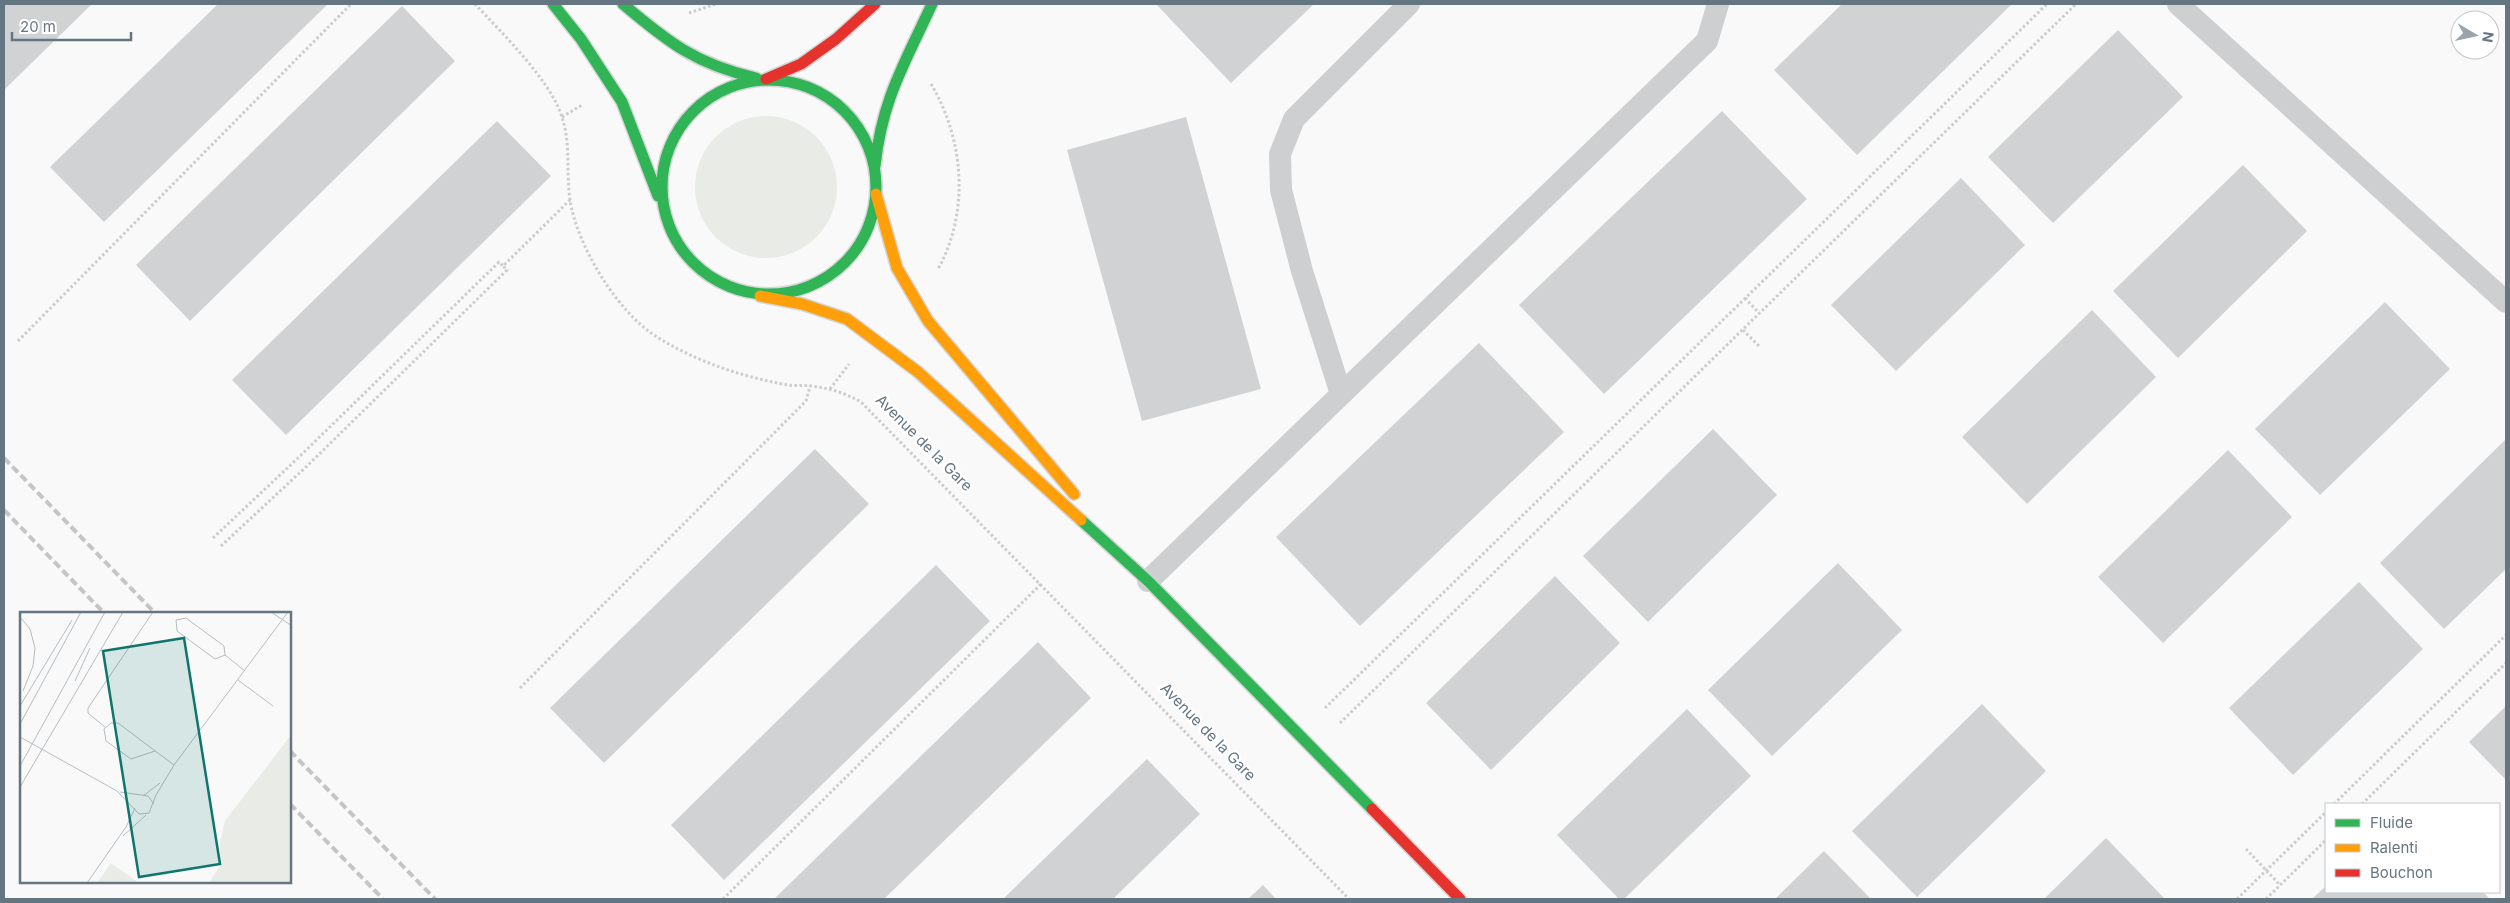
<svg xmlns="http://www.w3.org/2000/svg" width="2510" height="903" font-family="Inter,sans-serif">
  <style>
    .green { fill: #e8ebe6 }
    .building { fill: #d0d2d3 }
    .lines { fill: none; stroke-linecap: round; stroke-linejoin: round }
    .fast-casing { stroke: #d5d6d7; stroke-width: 14 }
    .slow-casing { stroke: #d5d6d7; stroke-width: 14 }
    .jam-casing { stroke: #d5d6d7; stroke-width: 14 }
    .path { stroke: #cbcccd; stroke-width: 3; stroke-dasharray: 2.5 2.5; stroke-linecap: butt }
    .lane { stroke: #cecfd0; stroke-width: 22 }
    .fast { stroke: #30b455; stroke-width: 11 }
    .slow { stroke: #ff9f0a; stroke-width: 11 }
    .jam { stroke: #e5322d; stroke-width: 11 }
    .rail { stroke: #c3c5c6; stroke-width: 4; stroke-dasharray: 8 4; stroke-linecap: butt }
    .labels { text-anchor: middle; stroke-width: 5; stroke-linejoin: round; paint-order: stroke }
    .street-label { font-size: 15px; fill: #657683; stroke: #fff }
    .inset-road { fill: none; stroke: #b5bdc3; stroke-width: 1 }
    .view { fill: #0f766e; fill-opacity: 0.15; stroke: #0f766e; stroke-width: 2.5 }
    .inset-edge { fill: none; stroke: #657683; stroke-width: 2.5 }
  </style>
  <rect width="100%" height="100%" fill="#f9f9f9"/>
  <path class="green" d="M695 187a71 71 0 1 1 142 0a71 71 0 1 1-142 0Z"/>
  <path class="building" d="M4,4H92L4,90Z
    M218,4H328L104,222L50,167Z
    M1156,4H1314L1231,83Z
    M1842,4H2012L1857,155L1774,70Z
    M402,6L455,61L190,321L136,265Z
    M2118,30L2183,97L2053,223L1988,157Z
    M1722,111L1807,199L1604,394L1519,305Z
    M1186,117L1261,389L1142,421L1067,150Z
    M497,121L551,176L286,435L232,380Z
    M2243,165L2307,231L2178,358L2113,291Z
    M1961,178L2025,245L1896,371L1831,305Z
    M2385,302L2450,369L2320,495L2255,429Z
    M2092,310L2156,377L2027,504L1962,437Z
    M1479,343L1564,432L1360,626L1276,537Z
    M1713,429L1777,495L1648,622L1583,556Z
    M2506,439V569L2444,629L2380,563Z
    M815,449L869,504L604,763L550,708Z
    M2228,450L2292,517L2163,643L2098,577Z
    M1838,563L1902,630L1772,756L1708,690Z
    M936,565L990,621L724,880L671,825Z
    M1555,576L1620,643L1491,770L1426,703Z
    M2359,582L2423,649L2293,775L2229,708Z
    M1038,642L1091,698L884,899H774Z
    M1982,704L2046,771L1917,897L1852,831Z
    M2506,706V780L2469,742Z
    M1687,709L1751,776L1624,899H1619L1557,835Z
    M1147,759L1200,814L1113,899H1003Z
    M2106,838L2165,899H2044Z
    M1824,851L1871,899H1775Z
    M1263,885L1276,899H1248Z
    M2326,886V892H2483L2490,899H2312Z"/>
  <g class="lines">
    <g class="fast-casing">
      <path id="fast" d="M553,4L581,39L622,102L658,196
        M623,4C669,43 696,64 756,78
        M662 187a107 107 0 1 1 214 0a107 107 0 1 1-214 0Z
        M875,166C882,99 905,63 932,4
        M1081,520L1148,581L1372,809"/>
    </g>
    <g class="slow-casing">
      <path id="slow" d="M876,194L897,268L928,321L1074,494
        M760,296L802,304L847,319L918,372L1081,520"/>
    </g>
    <g class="jam-casing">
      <path id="jam" d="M766,79L801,64L836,39L875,4
        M1372,809L1460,899"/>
    </g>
    <path class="path" d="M475,4C501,32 551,81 562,117C571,144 566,173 570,200C577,246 618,313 657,337C697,362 743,377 788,385C796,386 804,385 811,386C829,388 845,393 861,402L1349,899
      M689,13L716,4
      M931,84C964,139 970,212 938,269
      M562,117L582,105
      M1745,298L1759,313
      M1743,330L1759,346
      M18,341L351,4
      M830,389L849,364
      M213,538L298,458L499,262L503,266
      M221,546L307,466L507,270L503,266L570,200
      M520,688L806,401L810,386
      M1325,708L2047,4
      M1340,723L2076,4
      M2334,804L2506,635
      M2362,804L2506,663
      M2246,849L2280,885
      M723,899L1041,584
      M2237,899L2326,812
      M2266,899L2326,840"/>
    <path class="lane" d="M2178,4L2506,302
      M1341,394L1302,271L1281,190L1280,154L1294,119L1409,4
      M1148,581L1707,41L1718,4"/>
    <use href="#fast" class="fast"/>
    <use href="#slow" class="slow"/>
    <use href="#jam" class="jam"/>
    <path class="rail" d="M4,458L155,613
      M4,510L104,613
      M290,751L435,899
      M290,804L383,899"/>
  </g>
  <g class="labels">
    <g class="street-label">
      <text transform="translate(924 443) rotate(45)" y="5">Avenue de la Gare</text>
      <text transform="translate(1208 732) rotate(46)" y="5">Avenue de la Gare</text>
    </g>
  </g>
  <g transform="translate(20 612)">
    <rect width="271" height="271" fill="#f9f9f9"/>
    <path d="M271,123V271H189L200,254V230L205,209ZM91,251L119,271H77Z" fill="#e8ebe6"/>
    <path class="inset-road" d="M251,0L272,14M0,5L10,17L15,36L13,54L3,79M205,43L195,47L157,19L156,8L166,6L204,34L205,43L225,59M218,68L253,94M55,69L70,36M0,94L52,8M0,112L61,0M85,115L68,101V96L133,0M0,125L97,179L119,202L129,201L136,183L154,153L268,0M135,139L111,147L86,129L84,117L91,111H98L154,153M0,154L85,0M0,175L103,0M100,180L128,184L134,192M123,184L140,171M103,224L126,203M67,271L106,215L115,196"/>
    <path class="view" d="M164,26L200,252L119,265L83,39Z"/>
    <rect width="271" height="271" class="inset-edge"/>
  </g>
  <rect width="2510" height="903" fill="none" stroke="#657683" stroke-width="10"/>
  <rect x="2325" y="803" width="175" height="90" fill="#ffffff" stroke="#c1c8cd"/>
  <rect x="2335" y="819" width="25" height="8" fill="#30b455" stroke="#c1c8cd"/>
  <text x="2370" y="828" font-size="15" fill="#657683">Fluide</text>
  <rect x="2335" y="844" width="25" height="8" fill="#ff9f0a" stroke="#c1c8cd"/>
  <text x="2370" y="853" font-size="15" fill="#657683">Ralenti</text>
  <rect x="2335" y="869" width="25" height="8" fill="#e5322d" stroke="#c1c8cd"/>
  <text x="2370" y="878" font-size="15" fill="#657683">Bouchon</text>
  <g transform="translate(2475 35) rotate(99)"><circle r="24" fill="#ffffff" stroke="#c1c8cd"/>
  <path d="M0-4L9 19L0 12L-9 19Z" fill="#99a4ac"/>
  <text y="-8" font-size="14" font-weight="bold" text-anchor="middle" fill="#657683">N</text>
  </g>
  <path d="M12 32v8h119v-8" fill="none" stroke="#657683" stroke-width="2.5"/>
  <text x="20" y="32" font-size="15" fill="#657683" stroke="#ffffff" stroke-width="4" paint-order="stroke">20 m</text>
</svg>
